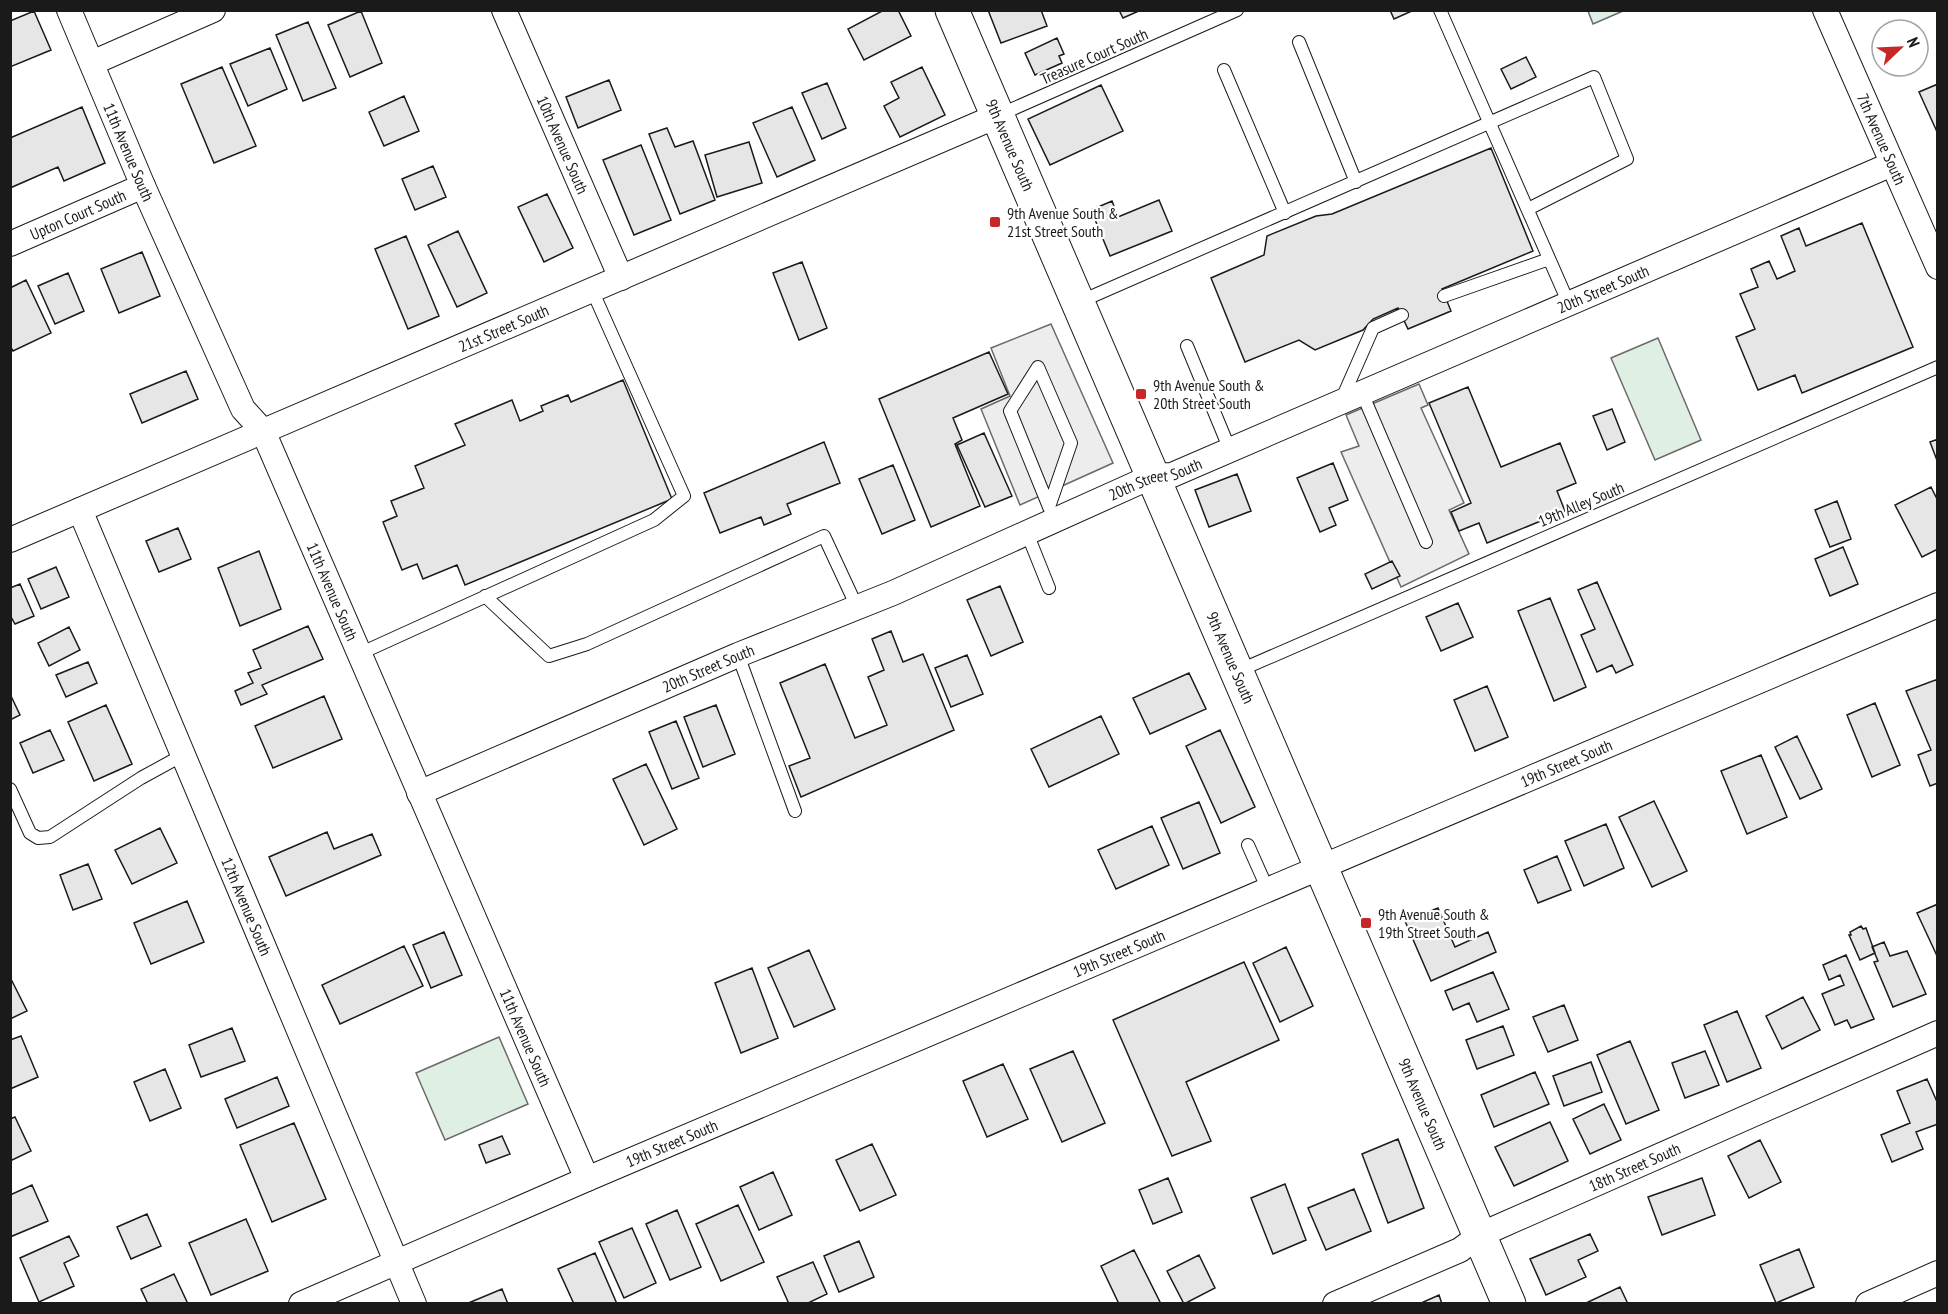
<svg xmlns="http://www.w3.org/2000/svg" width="1948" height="1314" font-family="'PT Sans Narrow',sans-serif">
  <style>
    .green { fill: #e0efe3; stroke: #6a6a6a; stroke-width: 1.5 }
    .parking { fill: #ededed; stroke: #6a6a6a; stroke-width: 1.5 }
    .building { fill: #e6e6e6; stroke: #1a1a1a; stroke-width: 1.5 }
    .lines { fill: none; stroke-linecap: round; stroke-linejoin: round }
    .lane-casing { stroke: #1a1a1a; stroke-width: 14 }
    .street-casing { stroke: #1a1a1a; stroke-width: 26 }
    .secondary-casing { stroke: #1a1a1a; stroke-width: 35 }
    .lane { stroke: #fff; stroke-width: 12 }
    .street { stroke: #fff; stroke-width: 24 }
    .secondary { stroke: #fff; stroke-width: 33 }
    .poi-dot { fill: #c62828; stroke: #fff; stroke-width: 2 }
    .labels { text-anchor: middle; stroke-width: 4.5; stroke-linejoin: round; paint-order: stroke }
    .street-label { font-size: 16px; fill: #1a1a1a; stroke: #fff }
    .poi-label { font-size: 16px; fill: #1a1a1a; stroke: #fff; text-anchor: start }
  </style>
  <rect width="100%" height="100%" fill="#fff"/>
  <path class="green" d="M1588,11H1623L1593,24Z
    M1658,338L1701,440L1655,460L1611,358Z
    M499,1037L528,1104L445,1140L416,1073Z"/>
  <path class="parking" d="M1051,324L1113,463L1020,505L981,409L1010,396L991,348Z
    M1419,384L1428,405L1421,408L1464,503L1449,510L1469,554L1401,587L1341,452L1359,446L1346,415Z"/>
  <path class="building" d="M884,10H898L911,36L864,60L848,29Z
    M988,10H1041L1047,26L1001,43Z
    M1119,10H1141L1123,18Z
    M1390,10H1414L1394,19Z
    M34,11L51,50L10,67V21Z
    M361,11L382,63L350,77L328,25Z
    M308,22L336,88L303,101L276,35Z
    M1057,38L1064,54L1059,56L1062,63L1035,75L1025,53Z
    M270,48L287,89L248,106L230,64Z
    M1526,57L1536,77L1511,89L1501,69Z
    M222,67L256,146L214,163L181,84Z
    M922,67L945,115L900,137L884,106L899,98L891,82Z
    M609,80L621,110L578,128L566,97Z
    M827,83L846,128L822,139L802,93Z
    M1938,84V134L1919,92Z
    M1101,85L1123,131L1050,165L1028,119Z
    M404,96L419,131L384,146L369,112Z
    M82,107L105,163L64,181L58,167L10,188V138Z
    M792,107L815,160L777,177L753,123Z
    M667,128L675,147L693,141L715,200L680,214L649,134Z
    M749,142L762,183L717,197L705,155Z
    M641,145L671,220L634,235L603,160Z
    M1491,148L1533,251L1442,289L1451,311L1408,329L1398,308L1373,319L1363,330L1315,350L1299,340L1245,362L1211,278L1264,255L1267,236L1316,216L1332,214Z
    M433,166L446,197L415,210L402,179Z
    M547,194L573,248L544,262L518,207Z
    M1159,200L1172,231L1110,256L1091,210L1112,201L1118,217Z
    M1862,223L1913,347L1802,393L1795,375L1758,390L1736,337L1755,329L1740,294L1758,287L1751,269L1769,261L1777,279L1795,271L1781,236L1799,228L1806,246Z
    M458,231L487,293L457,307L428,245Z
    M406,236L439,316L408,329L375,249Z
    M142,252L160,296L119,313L101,269Z
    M802,262L827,328L799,340L773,273Z
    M68,273L84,311L55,324L38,286Z
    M26,280L51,333L13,351L10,346V288Z
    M989,352L1008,394L953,418L962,440L955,444L980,506L931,527L879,399Z
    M186,371L198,399L142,423L130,394Z
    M623,380L672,499L465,585L457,565L423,579L417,564L402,570L383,522L397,516L391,501L424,488L415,466L465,445L455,424L512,400L520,421L543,411L541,406L568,395L571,402Z
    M1468,387L1501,467L1560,443L1576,483L1557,491L1565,511L1487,543L1479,523L1459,531L1451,512L1471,503L1429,403Z
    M1612,409L1625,442L1607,450L1593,416Z
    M984,433L1012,496L985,507L957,445Z
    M1938,439V463L1930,442Z
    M824,442L840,483L787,504L791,514L764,525L761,517L720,533L704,493Z
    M1333,463L1348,500L1329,508L1336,525L1320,532L1297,478Z
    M893,465L915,520L882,534L859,479Z
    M1237,474L1251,511L1209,527L1195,490Z
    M1931,487L1938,501V549L1922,557L1895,505Z
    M1837,501L1851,539L1830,547L1815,510Z
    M178,528L191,559L159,572L146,541Z
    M1843,547L1858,584L1830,596L1815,559Z
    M259,551L281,609L240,626L218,568Z
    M1392,561L1400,576L1372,589L1365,574Z
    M56,567L69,597L41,609L28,579Z
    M1597,582L1633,665L1616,673L1612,665L1597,672L1581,635L1595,629L1578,590Z
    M20,584L34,616L15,624L10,615V588Z
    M1000,586L1023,642L991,656L967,600Z
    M1550,598L1586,687L1554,701L1518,611Z
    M1458,603L1473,637L1441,651L1426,617Z
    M308,626L323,659L262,685L267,694L241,705L235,691L253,683L248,673L261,668L253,650Z
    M69,627L80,650L49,666L38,643Z
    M891,631L903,662L923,654L954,730L801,797L789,766L810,758L780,683L825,664L855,738L887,725L868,677L884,670L872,639Z
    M967,655L983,694L951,707L935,668Z
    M88,662L97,683L66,697L56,675Z
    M1189,673L1206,709L1150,734L1133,698Z
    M1938,679V783L1930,786L1918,755L1931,750L1906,691Z
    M1487,686L1508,737L1475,751L1454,700Z
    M10,694L20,715L10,720Z
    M324,696L342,739L273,768L255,726Z
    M1875,703L1900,765L1872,777L1847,715Z
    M106,705L132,764L94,781L68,722Z
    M716,705L735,754L703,767L684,717Z
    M1101,716L1119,754L1049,787L1031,749Z
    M676,721L699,778L672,789L649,732Z
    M50,730L64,760L33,773L20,743Z
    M1220,730L1255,807L1221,823L1186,746Z
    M1797,736L1822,789L1800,799L1775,747Z
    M1761,755L1787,817L1747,834L1721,771Z
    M646,764L677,829L644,845L613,779Z
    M1654,801L1687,871L1652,887L1619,817Z
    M1199,802L1220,853L1183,869L1161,818Z
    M1606,824L1624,868L1584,886L1565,841Z
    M1152,826L1169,865L1116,889L1098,850Z
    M160,828L177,863L132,884L115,850Z
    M327,832L334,849L372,834L381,855L286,896L269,857Z
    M1557,856L1571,890L1538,903L1524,870Z
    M88,864L102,899L73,910L60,875Z
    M187,901L204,942L151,964L134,923Z
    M1938,904V958L1917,913Z
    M1438,908L1455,947L1488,932L1496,952L1431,981L1405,921Z
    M1861,926L1863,929L1866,928L1875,953L1860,960L1849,935H1851L1850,932Z
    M444,932L462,975L431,988L413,945Z
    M1884,942L1890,956L1907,951L1926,994L1893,1007L1874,962L1878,961L1872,947Z
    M404,946L423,986L340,1024L322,985Z
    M1286,947L1313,1006L1280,1022L1253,963Z
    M809,950L835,1009L794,1027L768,968Z
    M1846,955L1874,1019L1851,1028L1847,1020L1835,1025L1822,994L1844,985L1840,975L1829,980L1823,965Z
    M1244,962L1279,1040L1186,1082L1211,1141L1172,1156L1113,1020Z
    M752,968L778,1038L741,1053L715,983Z
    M1493,972L1509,1009L1477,1022L1469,1003L1453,1010L1445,991Z
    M12,981L27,1011L10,1019V982Z
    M1803,997L1820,1030L1782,1049L1766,1016Z
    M1564,1005L1578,1040L1548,1052L1533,1017Z
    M1737,1011L1761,1068L1727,1082L1704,1025Z
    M1503,1026L1514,1055L1477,1069L1466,1040Z
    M232,1028L245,1061L201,1077L189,1045Z
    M21,1036L38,1077L10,1089V1040Z
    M1630,1041L1659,1110L1626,1124L1597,1055Z
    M1073,1051L1105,1123L1062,1142L1030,1069Z
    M1705,1051L1719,1085L1685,1098L1672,1063Z
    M1591,1062L1602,1092L1564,1106L1553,1076Z
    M1003,1064L1028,1119L987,1137L963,1081Z
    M165,1069L181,1108L150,1121L134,1082Z
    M1535,1072L1549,1104L1494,1127L1481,1095Z
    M277,1077L289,1106L237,1128L225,1099Z
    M1927,1079L1938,1104V1124L1916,1132L1923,1149L1892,1162L1881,1135L1910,1123L1897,1091Z
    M1604,1104L1621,1140L1590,1154L1573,1119Z
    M15,1117L31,1151L10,1161V1119Z
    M1550,1122L1568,1161L1514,1186L1495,1147Z
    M294,1123L326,1199L272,1222L240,1145Z
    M502,1136L510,1154L486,1163L479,1145Z
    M1398,1139L1424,1208L1388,1223L1362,1154Z
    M1760,1140L1781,1182L1749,1198L1728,1156Z
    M872,1144L896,1195L860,1211L836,1160Z
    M773,1172L792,1215L759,1230L740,1187Z
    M1168,1178L1182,1212L1153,1224L1139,1190Z
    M1702,1178L1715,1215L1662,1235L1648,1197Z
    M1285,1184L1306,1240L1273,1254L1251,1198Z
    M32,1185L48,1221L10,1237V1195Z
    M1354,1189L1371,1231L1326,1250L1308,1208Z
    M738,1205L764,1262L721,1281L696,1224Z
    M677,1210L701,1267L670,1280L646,1224Z
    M147,1214L161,1246L131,1259L117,1227Z
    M246,1219L268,1271L211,1295L189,1243Z
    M632,1228L656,1283L624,1298L599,1242Z
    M1590,1234L1598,1251L1578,1260L1586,1277L1546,1295L1530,1259Z
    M69,1236L79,1256L64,1263L74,1286L39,1302L20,1258Z
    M859,1241L874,1277L839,1292L824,1256Z
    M1799,1249L1814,1287L1776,1303L1760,1265Z
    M1134,1250L1161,1304H1119L1101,1266Z
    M595,1253L617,1304H574L558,1269Z
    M1199,1255L1215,1288L1184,1304L1167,1271Z
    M813,1262L827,1294L806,1304H789L777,1277Z
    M174,1274L188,1304H148L141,1289Z
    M1620,1287L1628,1304H1584Z
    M502,1289L508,1304H466Z
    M1439,1295L1442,1304H1419Z"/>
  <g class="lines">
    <g class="lane-casing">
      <path id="lane" d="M1440,10L1569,304
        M1299,42L1356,182
        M1224,70L1285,213
        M999,115L1237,10
        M1444,296L1549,259
        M1079,302L1594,77L1627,159L1528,209
        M1187,346L1230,450
        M1362,393L1426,542
        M1341,401L1373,328L1402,315
        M1049,507L1071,443L1038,367L1010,411L1049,507L1055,520
        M1027,533L1049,588
        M485,596L549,656L587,644L824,536L857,607
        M359,654L654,520L684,496L592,290
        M738,655L795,811
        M1238,671L1938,367
        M10,789L30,833L38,838L50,837L141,778L183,755
        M1248,845L1268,890"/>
    </g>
    <g class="street-casing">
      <g id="street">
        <path id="s1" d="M69,10L143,186L243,409L263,431L587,1179"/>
        <path id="s2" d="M504,10L621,278"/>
        <path id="s3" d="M1825,10L1938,267"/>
        <path d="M92,63L213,10"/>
        <path id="s4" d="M10,244L143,186"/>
        <path id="s5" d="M80,510L414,1304"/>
        <path id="s6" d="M10,540L997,116"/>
        <path id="s7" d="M419,793L738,655L893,593L1153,476L1172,475L1892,164"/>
        <path id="s8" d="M301,1304L587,1179L1938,605"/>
        <path id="s9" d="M1335,1304L1460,1250L1480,1235L1498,1227L1938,1033"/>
        <path d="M1868,1304L1938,1273"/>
      </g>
    </g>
    <g class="secondary-casing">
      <g id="secondary">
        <path id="s10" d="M952,10L1509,1304"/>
      </g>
    </g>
    <use href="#lane" class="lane"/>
    <use href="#street" class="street"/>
    <use href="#secondary" class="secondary"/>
  </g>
  <g class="poi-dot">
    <rect x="989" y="216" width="12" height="12" rx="3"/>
    <rect x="1135" y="388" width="12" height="12" rx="3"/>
    <rect x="1360" y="917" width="12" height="12" rx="3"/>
  </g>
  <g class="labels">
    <g class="street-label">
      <text transform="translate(1094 56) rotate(-24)" y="6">Treasure Court South</text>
      <text dy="6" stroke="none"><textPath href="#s3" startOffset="141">7th Avenue South</textPath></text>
      <text dy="6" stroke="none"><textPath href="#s2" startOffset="147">10th Avenue South</textPath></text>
      <text dy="6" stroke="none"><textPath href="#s10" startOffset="147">9th Avenue South</textPath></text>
      <text dy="6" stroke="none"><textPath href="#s1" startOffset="154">11th Avenue South</textPath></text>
      <text dy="6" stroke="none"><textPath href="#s4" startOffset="74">Upton Court South</textPath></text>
      <text dy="6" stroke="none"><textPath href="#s7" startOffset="1288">20th Street South</textPath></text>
      <text dy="6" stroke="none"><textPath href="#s6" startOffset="537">21st Street South</textPath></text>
      <text dy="6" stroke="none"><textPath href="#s7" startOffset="801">20th Street South</textPath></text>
      <text transform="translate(1581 504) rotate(-23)" y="6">19th Alley South</text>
      <text dy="6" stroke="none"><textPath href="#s1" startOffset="640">11th Avenue South</textPath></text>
      <text dy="6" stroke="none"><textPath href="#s10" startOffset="705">9th Avenue South</textPath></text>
      <text dy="6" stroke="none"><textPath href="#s7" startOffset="315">20th Street South</textPath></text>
      <text dy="6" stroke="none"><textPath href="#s8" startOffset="1376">19th Street South</textPath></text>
      <text dy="6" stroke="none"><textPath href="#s5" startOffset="430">12th Avenue South</textPath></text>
      <text dy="6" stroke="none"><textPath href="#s8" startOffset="890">19th Street South</textPath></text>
      <text dy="6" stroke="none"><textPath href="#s1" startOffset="1126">11th Avenue South</textPath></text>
      <text dy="6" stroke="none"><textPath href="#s10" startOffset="1191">9th Avenue South</textPath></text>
      <text dy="6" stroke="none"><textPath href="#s8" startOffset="404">19th Street South</textPath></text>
      <text dy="6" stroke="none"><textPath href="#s9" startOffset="330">18th Street South</textPath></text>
    </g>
    <g class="poi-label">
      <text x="1007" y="219">9th Avenue South &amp;<tspan x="1007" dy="18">21st Street South</tspan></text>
      <text x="1153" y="391">9th Avenue South &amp;<tspan x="1153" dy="18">20th Street South</tspan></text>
      <text x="1378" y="920">9th Avenue South &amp;<tspan x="1378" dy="18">19th Street South</tspan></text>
    </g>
  </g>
  <rect width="1948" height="1314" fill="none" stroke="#1a1a1a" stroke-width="24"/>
  <g transform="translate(1900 48) rotate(67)"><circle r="28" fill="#ffffff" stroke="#a3a3a3" stroke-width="1.5"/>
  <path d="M0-4.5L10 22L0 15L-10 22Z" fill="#c62828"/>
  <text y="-9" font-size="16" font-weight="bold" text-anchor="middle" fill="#1a1a1a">N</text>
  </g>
</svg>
